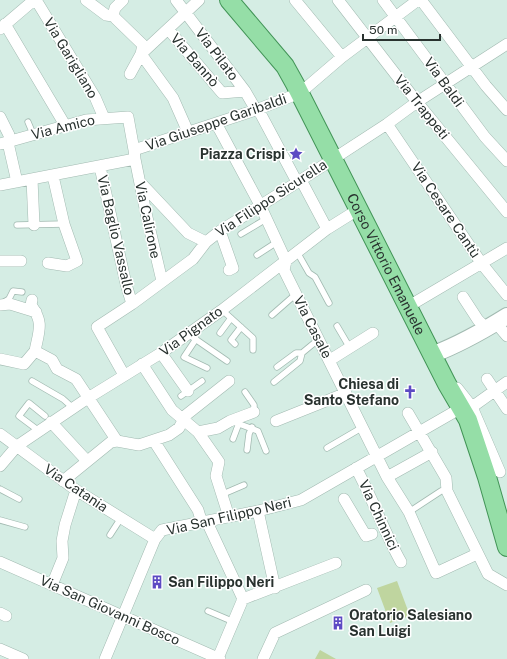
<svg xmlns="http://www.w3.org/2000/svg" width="507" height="659" font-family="'Public Sans',sans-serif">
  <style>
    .green { fill: #bfd59f }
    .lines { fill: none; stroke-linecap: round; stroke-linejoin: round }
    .service-casing { stroke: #a2bab1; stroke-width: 7 }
    .minor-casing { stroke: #a2bab1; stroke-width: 12 }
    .secondary-casing { stroke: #a2bab1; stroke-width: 18 }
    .primary-casing { stroke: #429457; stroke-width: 20 }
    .service { stroke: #fff; stroke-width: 5.5 }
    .minor { stroke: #fff; stroke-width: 11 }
    .secondary { stroke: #fff; stroke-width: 16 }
    .primary { stroke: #95dea7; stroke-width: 18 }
    .labels { text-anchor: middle; stroke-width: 3; stroke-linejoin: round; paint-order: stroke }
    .street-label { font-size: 14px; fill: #29322f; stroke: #fff }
    .poi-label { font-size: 14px; font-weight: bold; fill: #29322f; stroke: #fff; text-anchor: end }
  </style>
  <rect width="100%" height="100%" fill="#d5ede4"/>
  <path class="green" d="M397,581L410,616L390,623L377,588Z
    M320,650L336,659H315Z"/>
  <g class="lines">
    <g class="service-casing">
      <path id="service" d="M28,122L33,134
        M17,225L64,224
        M241,234L266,219
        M297,252L309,273L315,277L329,303
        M257,255L277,242
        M4,302L9,299L13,291L22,292
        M222,310L253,338V350
        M272,315L296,294
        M337,326L350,348
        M220,333L231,318
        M188,334L227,361
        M196,339L184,357L207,368
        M235,344L231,340L241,327
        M277,367L296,353H302L319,339
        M32,381L63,399L73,408
        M274,382L300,361L302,353
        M245,392L254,405V412
        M181,396L202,381
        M234,422L258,431L266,451
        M39,431L19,416L29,403L45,416
        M233,439L239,423
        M327,448L363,427
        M247,450L249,434L252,427
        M0,489L19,499
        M223,494L244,485
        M409,512L441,491
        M0,520L25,527
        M110,535L121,518
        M208,611L234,622"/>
    </g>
    <g class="minor-casing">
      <path id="minor" d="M36,0L95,97L104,118
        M86,0L106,15L113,16L143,45L141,54L173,98L188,132
        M176,0L245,91L256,110
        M295,0L342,57
        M338,0L417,102L507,212
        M383,0L485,137L507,161
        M421,0L486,86L507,110
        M113,16L115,8L123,0
        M5,24L65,125
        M0,29L34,0
        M168,29L222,93L245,91
        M130,74L141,54L199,0
        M258,109L297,182
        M0,117L9,135V147L17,182
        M216,123L260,205L286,261L284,270L387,477L409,512L436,573L477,554
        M387,124L482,264L507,295
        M0,144L86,120L128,117L134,150
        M135,159L146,213L162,281
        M100,167L126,284L132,304
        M32,179L34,225
        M301,180L327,229
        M140,182L188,233L206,242
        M0,185L135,159L134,150L256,110L300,93L342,57L418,0
        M220,231L233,268L229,270
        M0,261H21
        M48,263L67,266L77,261L64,224L53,176
        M463,297L478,320L487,329
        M32,300L31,305C44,323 39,330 35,351L52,360L57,369L76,379L117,441
        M0,305L10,304L36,312
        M409,306L507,248
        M496,323L507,336
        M161,353L188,391
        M0,359L24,364L35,351
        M330,360L373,333
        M142,364L172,410L198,432L219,462L216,476L229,517
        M124,375L97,327L132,304L193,259L206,242L220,231L301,180L387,124L417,102L507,44
        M487,379L507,409
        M457,388L472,407L500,472
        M472,407L507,382
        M408,413L446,478L447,491L488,574L507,585
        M276,421L346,393
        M51,422L87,461
        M198,432L218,428L230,421L254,412
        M0,434L76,490L155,539
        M154,441L198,510L202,523
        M0,466L17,446L88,398L161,353L222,310L327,229L359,209
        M356,468C373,499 384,532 401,562
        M387,477L432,452
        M63,481L111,442L117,441L139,445L169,435L179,428L186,415L229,381
        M344,499L366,536L372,534
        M258,511L275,588
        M207,522L243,599
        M0,562L220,659
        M52,585L63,558L62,541L65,525L76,490
        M0,613L6,616
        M0,649L23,659
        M218,658L243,599L336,563
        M105,659L155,539L162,530L258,511L301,500L461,408
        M263,659L275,633L366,590"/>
    </g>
    <g class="secondary-casing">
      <path id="secondary" d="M434,354C460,344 483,331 507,316"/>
    </g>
    <g class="primary-casing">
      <g id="primary">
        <path id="s1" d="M229,0L285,66L295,84L447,384L468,420L487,477L507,547"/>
      </g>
    </g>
    <use href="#service" class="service"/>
    <use href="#minor" class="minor"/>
    <use href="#secondary" class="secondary"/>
    <use href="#primary" class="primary"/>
  </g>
  <defs>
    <g id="sight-bare" transform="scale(1.08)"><path d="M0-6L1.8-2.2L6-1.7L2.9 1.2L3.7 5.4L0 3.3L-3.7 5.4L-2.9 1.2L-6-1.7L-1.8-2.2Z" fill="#5c4ac3" stroke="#fff" stroke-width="2.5" paint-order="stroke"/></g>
    <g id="church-bare" transform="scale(1.08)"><path d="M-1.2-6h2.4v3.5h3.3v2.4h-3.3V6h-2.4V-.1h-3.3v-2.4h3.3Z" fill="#5c4ac3" stroke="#fff" stroke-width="2.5" paint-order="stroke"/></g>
    <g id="building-bare" transform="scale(1.08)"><path d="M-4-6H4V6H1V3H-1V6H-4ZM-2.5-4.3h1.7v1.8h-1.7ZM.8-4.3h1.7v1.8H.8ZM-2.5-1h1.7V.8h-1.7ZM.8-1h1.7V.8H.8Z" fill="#5c4ac3" stroke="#fff" stroke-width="2.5" paint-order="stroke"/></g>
  </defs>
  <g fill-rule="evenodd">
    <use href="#sight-bare" x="296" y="154"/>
    <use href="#church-bare" x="410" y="392"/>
    <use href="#building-bare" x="157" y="582"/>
    <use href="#building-bare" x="338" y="623"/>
  </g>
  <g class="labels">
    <g class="street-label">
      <text transform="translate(217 54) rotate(53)" y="5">Via Pilato</text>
      <text transform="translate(71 58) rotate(59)" y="5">Via Garigliano</text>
      <text transform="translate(195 60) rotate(49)" y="5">Via Bannò</text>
      <text transform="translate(444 82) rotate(54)" y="5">Via Baldi</text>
      <text transform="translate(422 107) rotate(51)" y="5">Via Trappeti</text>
      <text transform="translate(216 122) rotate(-19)" y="5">Via Giuseppe Garibaldi</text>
      <text transform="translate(63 127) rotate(-14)" y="5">Via Amico</text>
      <text transform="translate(271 198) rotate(-33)" y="5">Via Filippo Sicurella</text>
      <text transform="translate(446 210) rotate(56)" y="5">Via Cesare Cantù</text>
      <text transform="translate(148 220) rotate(78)" y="5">Via Calirone</text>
      <text transform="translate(116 235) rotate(77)" y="5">Via Baglio Vassallo</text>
      <text dy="5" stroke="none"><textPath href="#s1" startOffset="309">Corso Vittorio Emanuele</textPath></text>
      <text transform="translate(313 327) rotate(63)" y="5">Via Casale</text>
      <text transform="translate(191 331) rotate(-36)" y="5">Via Pignato</text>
      <text transform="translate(76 488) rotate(34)" y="5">Via Catania</text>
      <text transform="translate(379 515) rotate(65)" y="5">Via Chinnici</text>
      <text transform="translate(229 516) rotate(-13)" y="5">Via San Filippo Neri</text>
      <text transform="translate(110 610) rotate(24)" y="5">Via San Giovanni Bosco</text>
    </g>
    <g class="poi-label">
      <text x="285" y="159">Piazza Crispi</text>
      <text x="399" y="389">Chiesa di<tspan x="399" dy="16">Santo Stefano</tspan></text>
      <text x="168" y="587" text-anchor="start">San Filippo Neri</text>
      <text x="349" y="620" text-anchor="start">Oratorio Salesiano<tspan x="349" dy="16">San Luigi</tspan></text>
    </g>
  </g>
  <path d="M363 34v6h77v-6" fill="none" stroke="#29322f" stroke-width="2"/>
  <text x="369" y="34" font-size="12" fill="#29322f" stroke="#ffffff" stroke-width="3" paint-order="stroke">50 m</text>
</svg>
